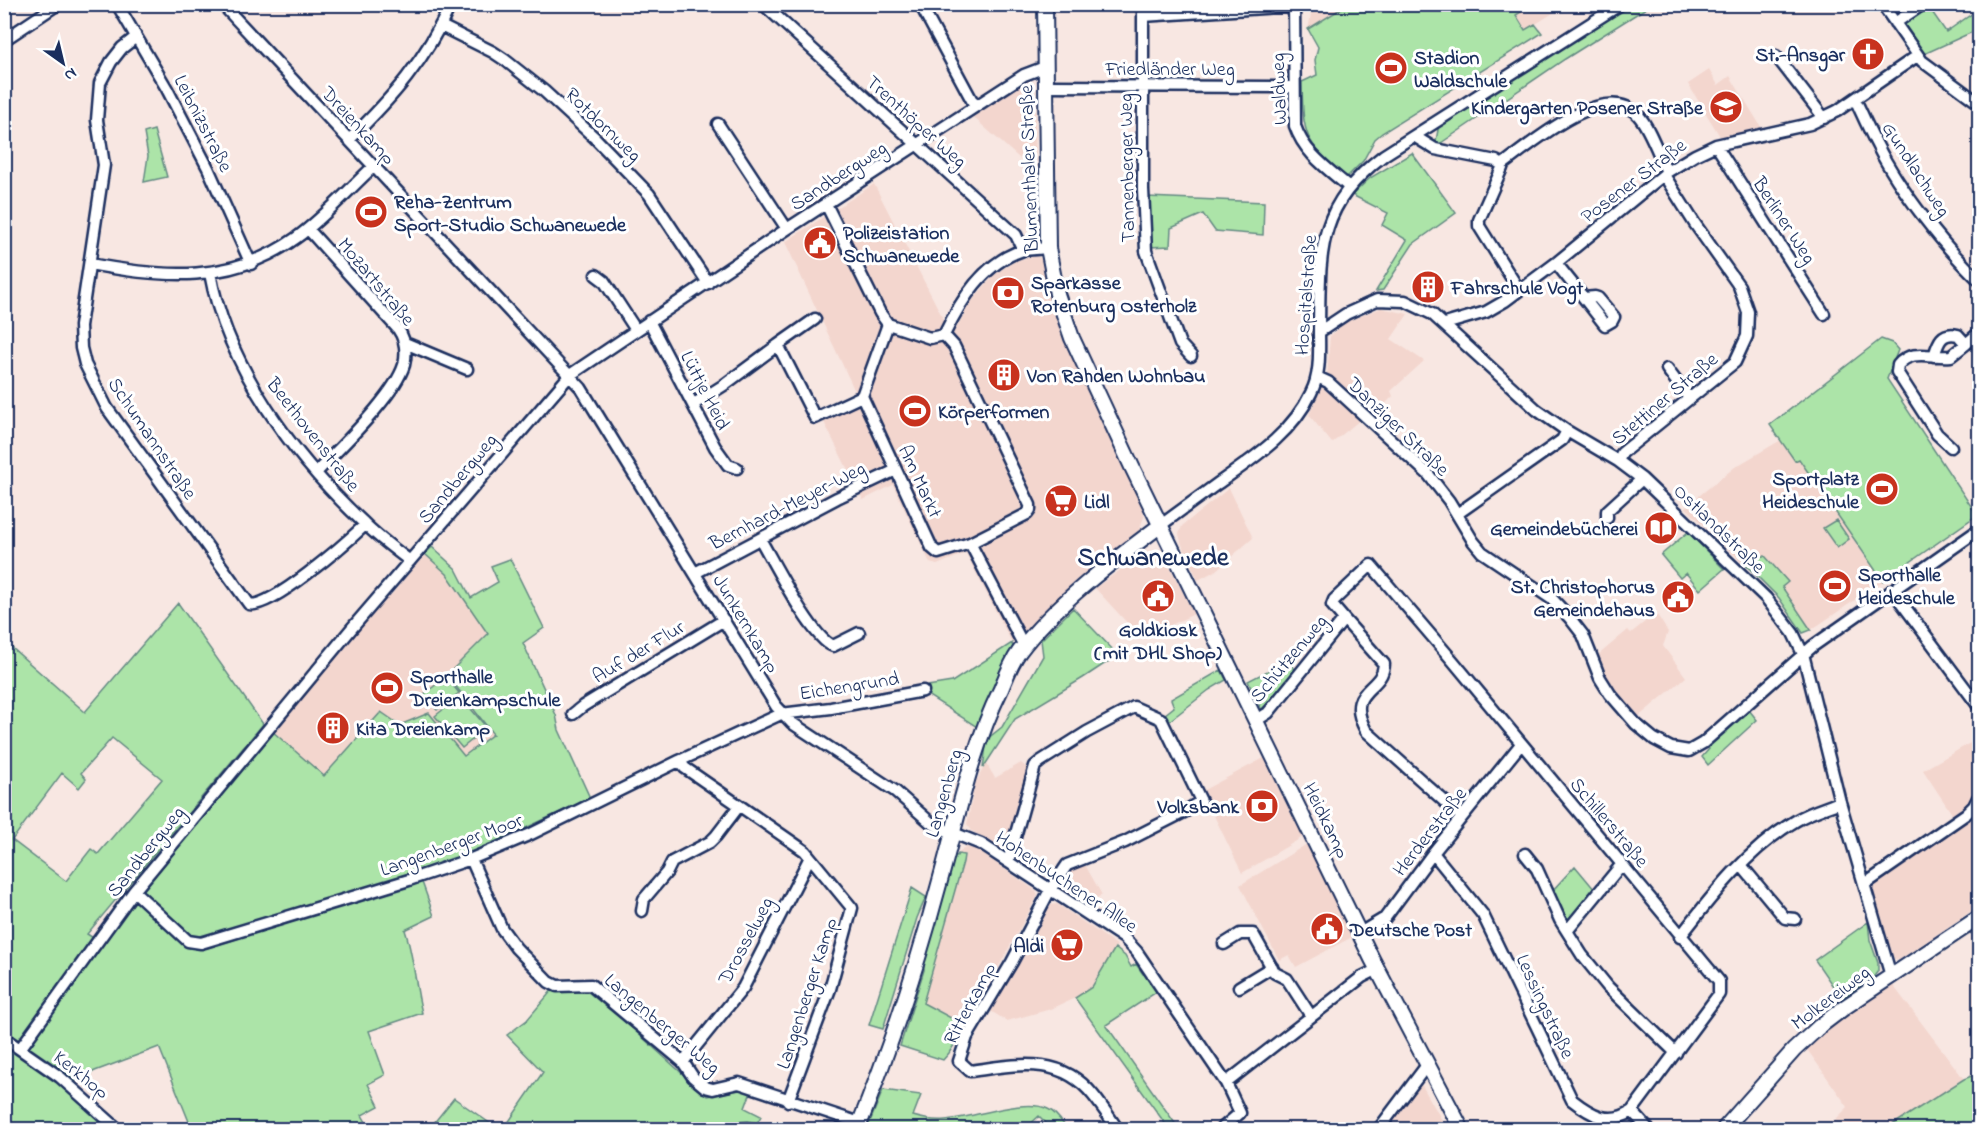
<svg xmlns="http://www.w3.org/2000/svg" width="1984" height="1134" font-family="'Indie Flower',sans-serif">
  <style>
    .built { fill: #f3d6ce }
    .green { fill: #ace4a8; stroke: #648a83; stroke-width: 1.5; fill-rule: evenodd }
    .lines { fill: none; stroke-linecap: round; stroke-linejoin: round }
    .minor-casing { stroke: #1b2f5e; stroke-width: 15 }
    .major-casing { stroke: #1b2f5e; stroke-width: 18 }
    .minor { stroke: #fff; stroke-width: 10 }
    .major { stroke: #fff; stroke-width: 14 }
    .labels { text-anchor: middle; stroke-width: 6; stroke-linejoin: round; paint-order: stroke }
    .poi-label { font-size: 20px; font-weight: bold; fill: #1b2f5e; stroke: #fff; text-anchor: start }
    .street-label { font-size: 20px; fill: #1b2f5e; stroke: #fff }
    .district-label { font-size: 26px; font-weight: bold; fill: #1b2f5e; stroke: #fff }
  </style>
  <rect width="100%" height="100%" fill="#f8e7e2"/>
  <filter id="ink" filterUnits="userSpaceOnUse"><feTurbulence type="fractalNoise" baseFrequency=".0167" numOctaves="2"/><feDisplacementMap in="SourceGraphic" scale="12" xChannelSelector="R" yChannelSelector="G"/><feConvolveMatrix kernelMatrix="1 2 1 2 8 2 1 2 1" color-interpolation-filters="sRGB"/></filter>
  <g filter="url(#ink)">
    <path class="built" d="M1313,5H1347L1308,29Z
      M1516,5H1566L1526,30L1516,15L1521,11Z
      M1709,70L1718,85L1730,76L1763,130L1721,138L1688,84Z
      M1027,81L1035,85L1036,173L973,117Z
      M874,184L944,320L955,331L970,303L995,274L1017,260L1037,256L1043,260L1062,329L1143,510L1144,517L1139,530L1075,581L1012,643L966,553L937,565L930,563L893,485L863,500L823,420L860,402L785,242Z
      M1381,308L1408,314L1391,339L1424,361L1391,391L1393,396L1371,419L1366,415L1332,443L1309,415L1327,375L1330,336L1346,322Z
      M1781,440L1795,461L1799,459L1883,581L1811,630L1803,633L1779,598L1685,507L1735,467Z
      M1229,488L1253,538L1215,571L1198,580L1182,545L1179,534L1182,526Z
      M1147,551L1156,552L1164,556L1194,614L1142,639L1095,588Z
      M425,554L448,574L488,634L447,675L493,733L464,756L429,713L400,725L381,712L324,776L272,731L388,593L391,595Z
      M1656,613L1668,632L1663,646L1686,677L1637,718L1608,684L1597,656L1628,630L1631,633Z
      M1979,738V906L1899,960L1895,959L1891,955L1867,878L1954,817L1923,770Z
      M1264,758L1303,837L1242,873L1202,791Z
      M986,763L995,778L1021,763L1031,771L1008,845L1002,850L972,831L967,824L975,784Z
      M1307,844L1354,936L1296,967L1289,955L1279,960L1240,885Z
      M965,847L976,849L1036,891L1038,895L966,1026L938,1010L923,1004L963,862L964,856L958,854Z
      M1084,863L1102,895L1084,905L1062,891L1060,885L1069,869Z
      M1057,904L1117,945L1092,987L1075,998L1051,1009L1007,1021L989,1010L1043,916L1051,905Z
      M1892,984L1964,1079L1886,1129H1826L1848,1107L1806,1048L1828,1028Z
      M1420,1082L1447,1129L1385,1130Z"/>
    <path class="green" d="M1347,5H1516L1521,12L1516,15L1525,30L1535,24L1542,33L1382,133L1375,139L1363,161L1348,176H1344C1304,140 1303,137 1302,82L1317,75L1315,60L1318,47L1308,29Z
      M1629,5H1651L1565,59L1438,145L1436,141L1439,124Z
      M1928,6L1946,32L1979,9V29L1924,54L1905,25L1906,21Z
      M154,130L167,177L144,182L148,156L144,133Z
      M1412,153L1456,213L1413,244L1383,290L1376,291L1407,240L1382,225L1388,213L1352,195L1370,178Z
      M1147,197L1264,202L1263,235L1215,231L1203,214L1171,228L1170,246L1149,247Z
      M1881,339L1892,343L1898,350L1887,379L1977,515L1883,581L1799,459L1795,461L1770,425Z
      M1836,520L1849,539L1837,548L1823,528Z
      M1688,532L1724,569L1700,590L1686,573L1680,578L1661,555Z
      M432,547L456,569L471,598L498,582L491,566L510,559L544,628L523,643L556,715L559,730L590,798L472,853L205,939L207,948L422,882L434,916L405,930C414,957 415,985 422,1013L369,1031L385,1075L368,1084L379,1106L362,1115L370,1129H192L159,1047L95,1071L65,1086L111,1129H5L4,641L85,712L178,603L263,724L87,934L101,943L272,731L324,776L381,712L400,725L429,713L464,756L493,734L447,675L488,634L447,574L425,554ZM112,738L162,779L98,854L91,849L66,881L12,840L62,773L79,788L86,779L81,773Z
      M1757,556H1765L1788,582L1782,587L1811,630L1803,633L1779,598L1745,564Z
      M1073,608L1118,655L1083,678L1015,719L983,768L987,739L1002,727L1043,656L1041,640Z
      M1012,643L1014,654L1006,665L977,727L927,695L921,687L952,682Z
      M1287,661L1297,671L1271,702L1261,709L1248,681Z
      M1221,670L1226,680L1209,690L1168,722L1164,715L1174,707L1171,699Z
      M446,677L459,693L437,710L424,694Z
      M460,696L487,728L462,748L435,716Z
      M1749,710L1757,720L1708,765L1702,757L1709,749L1707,747Z
      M958,854L964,855L963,862L923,1003L966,1026L949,1053L943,1060L900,1046L924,970L925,956L953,855L957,856Z
      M1575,866L1595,890L1572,919L1564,918L1552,891Z
      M912,888L926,897L917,918L883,1029L869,1025Z
      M1868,922L1870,940L1878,963V971L1872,979L1841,998L1815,960Z
      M1115,948L1125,956L1131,967L1136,964L1143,974L1148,975L1158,991L1106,1025L1179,1129H1169L1075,998L1092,987Z
      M553,989L588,992L632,1028L707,1096L740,1090L751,1092L745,1108L761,1116L757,1123L748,1121L737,1122L730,1129L503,1130L543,1072L507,1035L527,1020Z
      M1979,1073V1129H1886L1964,1079Z
      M883,1090L921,1095L913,1116C923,1119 934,1121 945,1120C971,1119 1024,1097 1048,1109C1057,1113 1062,1122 1067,1129H1052L1039,1116L1025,1129H867Z
      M454,1098L498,1129H429Z"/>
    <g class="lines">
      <g class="minor-casing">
        <path id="minor" d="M117,4L167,89L208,168L251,264
          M222,4L581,388L776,706L792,723L895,791L930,822L938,827L981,844L1124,938L1137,952L1226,1083L1362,977L1378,969
          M763,4L1016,235L1023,250L1048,248
          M920,4L975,106
          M1143,4V189L1146,251L1180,344L1191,356
          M1294,4L1295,126C1304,153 1328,169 1349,187
          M1882,4L1922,61L1980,104
          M1143,16L1294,6
          M1895,23L1923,4
          M441,26L493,52L505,60L544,91L595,138L649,194L708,283
          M136,37L122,48L111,62L100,83L97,120L104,165L80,326L81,348L85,364L107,408L249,604C269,611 348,541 365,525
          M4,40L58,4
          M1776,56L1824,118
          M1045,86L1294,87
          M1855,99C1862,114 1869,130 1877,145C1899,189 1944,247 1980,281
          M718,124L787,229
          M1414,136L1435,149L1496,161L1502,165C1530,145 1604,79 1638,115C1650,128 1659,156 1667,172
          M349,140C393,97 425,61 451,4
          M1716,145L1824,314
          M1502,165V168L1479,220V226L1519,290
          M826,204L880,313L888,324L930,338L944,335L954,346L1030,505V510L1027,514L970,543L1024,646
          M308,229L398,329C405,339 407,352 404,365C394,397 340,447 316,473
          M1556,263C1572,283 1589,304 1605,325L1612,321L1614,317L1598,298L1595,297L1584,298
          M90,264C163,278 232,284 296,238C324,218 348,190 373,167
          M210,273C227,367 295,459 364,523C378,537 394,549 410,561
          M596,275L604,281L636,330
          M649,321L715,447L728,465L737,468
          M888,324L862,396L932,548L938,553L970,543
          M1445,324L1486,312L1505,301L1556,263L1667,172L1695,155L1716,145L1810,124L1837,111L1917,56
          M1319,332L1346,314L1377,300L1405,301L1432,314L1537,410L1567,431L1618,461L1642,479L1766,598L1793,633L1803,654L1840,802L1891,976
          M944,335C961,300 983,263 1023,250
          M405,343L467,369
          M778,345L815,319
          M1934,356C1938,343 1941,331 1958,335L1966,344L1980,332
          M1667,369L1689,398
          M1317,377L1328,382L1428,474L1449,501L1473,541L1482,552L1552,599L1569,617L1583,635L1600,678L1610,694L1636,724L1654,739L1671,748L1689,751L1703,743L1813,646L1980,529
          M694,404L724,385L778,345L815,418L862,396
          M1951,447L1937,434L1897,372L1898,365C1912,348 1931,358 1951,356L1966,344
          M1618,461L1622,453L1735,362L1747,336L1748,312L1739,286L1695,224L1664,175
          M1457,514L1562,440L1567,431
          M1607,518V511L1642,479
          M1161,525C1180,511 1198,498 1217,484C1252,459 1292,434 1311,393C1321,374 1319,351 1319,330C1320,251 1316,207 1384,155L1621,4
          M760,539C773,561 812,639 833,646L859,633
          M695,573L837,498L896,470
          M1892,590L1980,708
          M1344,619L1384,664C1383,692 1343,688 1366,731L1462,817
          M573,714L583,706L724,620
          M1257,720L1268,713L1344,619L1332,605L1334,600L1371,565L1453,661L1719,981V994L1632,1111
          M679,761L685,768L805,851L852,908L830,989L788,1101
          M1433,853L1483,915L1572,1100C1591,1115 1610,1126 1632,1111L1649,1130
          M1525,854L1537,869L1560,920L1582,955L1608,987L1676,1053
          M471,859L502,929L516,948L549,982L557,986L591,985L683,1062L693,1077L705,1087L713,1089L739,1083L860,1123
          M1008,862L1035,766L1041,761L1087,732L1134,707L1161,719L1201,801L1186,811L1125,842L1067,865L1050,890L1012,962L967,1037L959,1061L970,1071C1016,1065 1060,1054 1093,1095C1102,1106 1110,1118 1118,1130
          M1741,865L1785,918L1795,919
          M1865,884L1966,814L1974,806L1978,798
          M134,891L188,941L201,943L409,880L471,859L531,834L679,761L781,714L831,708L923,691
          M642,911L644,899L667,872L672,862L710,842L716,836L739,806
          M1567,931L1622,864
          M1360,933L1385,918L1433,853L1521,744
          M1680,937C1713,894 1750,847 1797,820C1810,812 1825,808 1840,802
          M1224,944L1240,934H1253L1275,973L1287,979L1311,1016
          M1239,987L1272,967
          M4,1038L60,1077L119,1130
          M20,1049L134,891L352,628L570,375L787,229L1024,75L1045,67
          M683,1062L743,988L809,859
          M1220,1130L1240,1113L1226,1083
          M1378,1130L1427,1065"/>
      </g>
      <g class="major-casing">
        <path id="major" d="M1045,4L1048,248L1057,294L1072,338L1132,467L1372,959L1462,1130
          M857,1130C889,1051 916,970 938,888C957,821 970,752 1001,689C1006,677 1011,663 1019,652C1054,605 1114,560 1161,525
          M1723,1130L1794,1050L1820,1026L1845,1007L1980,917"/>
      </g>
      <use href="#minor" class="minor"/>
      <use href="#major" class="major"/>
    </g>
  </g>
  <defs>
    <g id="church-disc" transform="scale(1.725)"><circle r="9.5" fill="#c8321e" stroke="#fff"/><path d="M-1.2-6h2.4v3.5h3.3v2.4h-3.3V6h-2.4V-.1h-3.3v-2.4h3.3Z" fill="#fff"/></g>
    <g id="stadium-disc" transform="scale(1.725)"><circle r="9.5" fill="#c8321e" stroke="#fff"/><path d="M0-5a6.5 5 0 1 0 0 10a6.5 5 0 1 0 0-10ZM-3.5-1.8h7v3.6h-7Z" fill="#fff"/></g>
    <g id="school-disc" transform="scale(1.725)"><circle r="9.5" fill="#c8321e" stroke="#fff"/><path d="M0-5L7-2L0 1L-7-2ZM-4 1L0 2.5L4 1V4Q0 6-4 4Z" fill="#fff"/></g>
    <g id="civic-disc" transform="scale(1.725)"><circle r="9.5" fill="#c8321e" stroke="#fff"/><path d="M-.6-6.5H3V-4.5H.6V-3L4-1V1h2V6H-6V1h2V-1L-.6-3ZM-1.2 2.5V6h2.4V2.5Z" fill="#fff"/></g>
    <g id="building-disc" transform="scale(1.725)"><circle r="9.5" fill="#c8321e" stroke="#fff"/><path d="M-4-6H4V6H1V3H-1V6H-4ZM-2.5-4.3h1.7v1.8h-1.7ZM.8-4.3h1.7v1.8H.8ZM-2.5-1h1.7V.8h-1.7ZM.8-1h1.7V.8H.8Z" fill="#fff"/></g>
    <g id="bank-disc" transform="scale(1.725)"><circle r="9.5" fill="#c8321e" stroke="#fff"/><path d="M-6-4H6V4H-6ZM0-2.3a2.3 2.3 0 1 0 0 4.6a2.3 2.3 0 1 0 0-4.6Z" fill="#fff"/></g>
    <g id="supermarket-disc" transform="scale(1.725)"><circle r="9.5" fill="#c8321e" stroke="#fff"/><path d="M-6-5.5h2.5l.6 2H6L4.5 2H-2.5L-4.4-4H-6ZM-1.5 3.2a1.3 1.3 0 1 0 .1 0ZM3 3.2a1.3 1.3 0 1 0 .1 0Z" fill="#fff"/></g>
    <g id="library-disc" transform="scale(1.725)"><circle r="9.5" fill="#c8321e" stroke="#fff"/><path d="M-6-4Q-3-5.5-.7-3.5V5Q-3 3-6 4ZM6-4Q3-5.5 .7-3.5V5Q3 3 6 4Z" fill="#fff"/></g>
  </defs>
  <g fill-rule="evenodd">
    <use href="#church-disc" x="1868" y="54"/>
    <use href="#stadium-disc" x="1391" y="68"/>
    <use href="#school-disc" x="1726" y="107"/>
    <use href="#stadium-disc" x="371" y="212"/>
    <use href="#civic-disc" x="820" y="243"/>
    <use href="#building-disc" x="1428" y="287"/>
    <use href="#bank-disc" x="1008" y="293"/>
    <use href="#building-disc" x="1004" y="375"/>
    <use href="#stadium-disc" x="915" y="411"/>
    <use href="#stadium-disc" x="1882" y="489"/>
    <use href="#supermarket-disc" x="1061" y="501"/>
    <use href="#library-disc" x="1661" y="528"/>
    <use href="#stadium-disc" x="1835" y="586"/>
    <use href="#civic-disc" x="1158" y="596"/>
    <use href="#civic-disc" x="1678" y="597"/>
    <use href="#stadium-disc" x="387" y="688"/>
    <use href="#building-disc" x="333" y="728"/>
    <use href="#bank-disc" x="1262" y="806"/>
    <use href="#civic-disc" x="1327" y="929"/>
    <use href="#supermarket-disc" x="1067" y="945"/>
  </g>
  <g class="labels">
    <g class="poi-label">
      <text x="1845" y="61" text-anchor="end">St.-Ansgar</text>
      <text x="1414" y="64">Stadion<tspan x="1414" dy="23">Waldschule</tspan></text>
      <text x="1703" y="114" text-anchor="end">Kindergarten Posener Straße</text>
      <text x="394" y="208">Reha-Zentrum<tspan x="394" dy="23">Sport-Studio Schwanewede</tspan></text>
      <text x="843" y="239">Polizeistation<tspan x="843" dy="23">Schwanewede</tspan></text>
      <text x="1031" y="289">Sparkasse<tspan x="1031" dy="23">Rotenburg Osterholz</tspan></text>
      <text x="1451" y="294">Fahrschule Vogt</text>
      <text x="1027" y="382">Von Rahden Wohnbau</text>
      <text x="938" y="418">Körperformen</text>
      <text x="1859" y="485" text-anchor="end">Sportplatz<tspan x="1859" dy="23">Heideschule</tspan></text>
      <text x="1084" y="508">Lidl</text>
      <text x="1638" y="535" text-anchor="end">Gemeindebücherei</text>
      <text x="1858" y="581">Sporthalle<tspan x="1858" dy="23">Heideschule</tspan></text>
      <text x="1655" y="593" text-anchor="end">St. Christophorus<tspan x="1655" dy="23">Gemeindehaus</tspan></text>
      <text x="1158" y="636" text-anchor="middle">Goldkiosk<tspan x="1158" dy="23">(mit DHL Shop)</tspan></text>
      <text x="410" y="683">Sporthalle<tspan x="410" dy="23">Dreienkampschule</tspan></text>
      <text x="356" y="735">Kita Dreienkamp</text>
      <text x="1239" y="813" text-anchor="end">Volksbank</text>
      <text x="1350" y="936">Deutsche Post</text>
      <text x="1044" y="952" text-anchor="end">Aldi</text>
    </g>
    <g class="street-label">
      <text x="1170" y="75">Friedländer Weg</text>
      <text transform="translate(1278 89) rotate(-92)" y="7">Waldweg</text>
      <text transform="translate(917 121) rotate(42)" y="7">Trenthöper Weg</text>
      <text transform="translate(204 123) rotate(63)" y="7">Leibnizstraße</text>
      <text transform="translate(604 124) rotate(44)" y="7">Rotdornweg</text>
      <text transform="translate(359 125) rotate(47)" y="7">Dreienkamp</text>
      <text transform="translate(1126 168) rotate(-91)" y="7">Tannenberger Weg</text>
      <text transform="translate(1028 169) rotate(-92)" y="7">Blumenthaler Straße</text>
      <text transform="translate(1917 169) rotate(57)" y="7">Gundlachweg</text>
      <text transform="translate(838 175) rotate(-33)" y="7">Sandbergweg</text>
      <text transform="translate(1633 180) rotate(-37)" y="7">Posener Straße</text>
      <text transform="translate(1785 220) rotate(57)" y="7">Berliner Weg</text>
      <text transform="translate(377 281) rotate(50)" y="7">Mozartstraße</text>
      <text transform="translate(1305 295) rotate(-86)" y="7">Hospitalstraße</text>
      <text transform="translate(706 390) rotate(63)" y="7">Lüttje Heid</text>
      <text transform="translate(1664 398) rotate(-40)" y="7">Stettiner Straße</text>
      <text transform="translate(1399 426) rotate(44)" y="7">Danziger Straße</text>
      <text transform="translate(314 434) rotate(52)" y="7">Beethovenstraße</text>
      <text transform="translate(153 438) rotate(56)" y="7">Schumannstraße</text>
      <text transform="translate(457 478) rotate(-50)" y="7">Sandbergweg</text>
      <text transform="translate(921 481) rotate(65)" y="7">Am Markt</text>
      <text transform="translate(787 505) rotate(-27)" y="7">Bernhard-Meyer-Weg</text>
      <text transform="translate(1720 528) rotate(44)" y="7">Ostlandstraße</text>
      <text transform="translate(747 623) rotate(59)" y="7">Junkernkamp</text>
      <text transform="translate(638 651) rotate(-31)" y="7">Auf der Flur</text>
      <text transform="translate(1288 658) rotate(-50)" y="7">Schützenweg</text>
      <text transform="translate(849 685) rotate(-9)" y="7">Eichengrund</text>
      <text transform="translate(943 793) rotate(-74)" y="7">Langenberg</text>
      <text transform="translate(1327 820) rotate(64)" y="7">Heidkamp</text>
      <text transform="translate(1610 822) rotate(50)" y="7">Schillerstraße</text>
      <text transform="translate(1429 831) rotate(-52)" y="7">Herderstraße</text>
      <text transform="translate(451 844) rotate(-20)" y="7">Langenberger Moor</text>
      <text transform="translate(145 851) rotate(-51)" y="7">Sandbergweg</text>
      <text transform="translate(1067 881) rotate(34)" y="7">Hohenbuchener Allee</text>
      <text transform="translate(745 940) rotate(-62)" y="7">Drosselweg</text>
      <text transform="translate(806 993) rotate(-72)" y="7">Langenberger Kamp</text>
      <text transform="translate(1830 997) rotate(-37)" y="7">Molkereiweg</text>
      <text transform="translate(969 1003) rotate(-62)" y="7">Ritterkamp</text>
      <text transform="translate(1546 1006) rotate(65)" y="7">Lessingstraße</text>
      <text transform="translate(663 1023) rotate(40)" y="7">Langenberger Weg</text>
      <text transform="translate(82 1074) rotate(39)" y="7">Kerkhop</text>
    </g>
    <g class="district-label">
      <text x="1153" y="565">Schwanewede</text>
    </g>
  </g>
  <rect width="1984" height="1134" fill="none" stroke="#fff" stroke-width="24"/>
  <rect x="12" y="12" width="1960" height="1110" fill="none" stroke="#1b2f5e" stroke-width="2" filter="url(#ink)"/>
  <g transform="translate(63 63) rotate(146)" stroke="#ffffff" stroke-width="4.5" paint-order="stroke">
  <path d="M0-4.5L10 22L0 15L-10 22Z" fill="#1b2f5e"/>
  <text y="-9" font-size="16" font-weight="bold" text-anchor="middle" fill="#1b2f5e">N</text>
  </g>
</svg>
